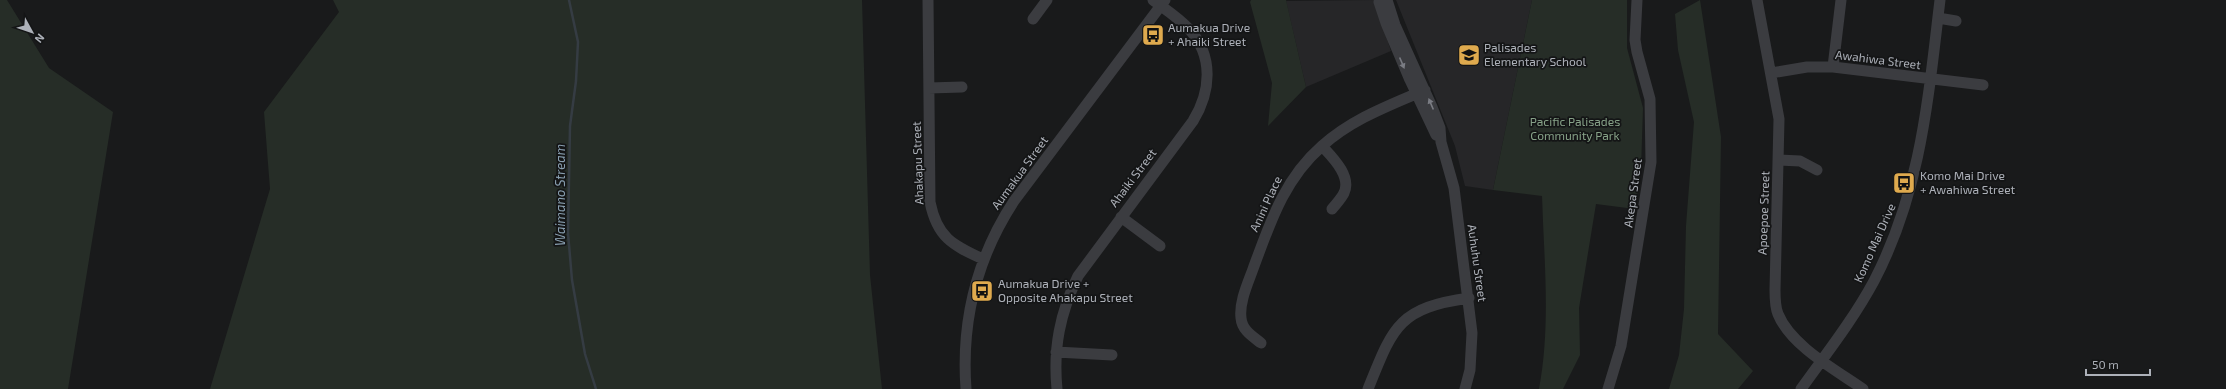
<svg xmlns="http://www.w3.org/2000/svg" width="2226" height="389" font-family="'Exo 2',sans-serif">
  <style>
    .built { fill: #262628 }
    .green { fill: #262d27 }
    .lines { fill: none; stroke-linecap: round; stroke-linejoin: round }
    .stream { stroke: #353c43; stroke-width: 2.5 }
    .minor { stroke: #3b3c40; stroke-width: 11 }
    .oneway { fill: #7a7c83 }
    .labels { text-anchor: middle; stroke-width: 3.5; stroke-linejoin: round; paint-order: stroke }
    .poi-label { font-size: 12px; fill: #adb1b9; stroke: #141516; text-anchor: start }
    .street-label { font-size: 12px; fill: #adb1b9; stroke: #141516 }
    .park-label { font-size: 12px; fill: #87a288; stroke: #141516 }
    .water-label { font-size: 13px; font-style: italic; fill: #899fb0; stroke: #141516 }
  </style>
  <rect width="100%" height="100%" fill="#191a1b"/>
  <path class="built" d="M1374,0L1391,51L1306,87L1286,1Z
    M1396,0H1532L1493,190L1465,186L1455,146Z"/>
  <path class="green" d="M0,0H7L49,68L113,112L68,389H0Z
    M333,0H862L870,275L882,389H210L270,189L264,112L339,12Z
    M1251,0H1286L1306,87L1268,126L1272,83L1250,2Z
    M1532,0H1627V48L1643,108L1641,169L1635,209L1596,204L1579,308L1580,355L1563,389H1539C1551,326 1544,260 1542,196L1493,190Z
    M1700,0L1721,137L1718,334L1753,371L1738,389H1669L1679,355L1684,309L1686,226L1694,122L1678,50L1675,14Z"/>
  <g class="lines">
    <path class="stream" d="M569,0L578,42L576,81L570,126L568,233L572,280L585,354L596,389"/>
    <path class="minor" d="M928,0L930,202C937,237 952,245 983,259
      M1387,0L1395,25L1432,107L1440,128L1441,142L1454,188L1472,333L1470,370L1465,389
      M1757,0L1779,119L1775,290C1775,298 1775,307 1778,314C1791,346 1836,370 1863,389
      M1379,2L1386,23L1410,80L1436,135
      M1938,18L1956,21
      M1033,19L1047,0
      M1833,67L1841,0
      M1771,73L1807,67H1833L1983,85
      M929,88L962,87
      M1322,146C1332,157 1352,176 1344,193C1341,199 1336,204 1332,209
      M1779,160L1800,161L1817,170
      M1121,217L1160,246
      M1261,343C1252,336 1242,330 1241,318C1239,302 1248,283 1253,269C1270,223 1284,179 1322,146C1352,119 1388,106 1425,90
      M1056,352L1112,355
      M966,389C961,320 976,259 1014,201L1165,0
      M1057,389C1053,348 1060,313 1078,276L1193,121C1211,92 1214,56 1189,29C1179,18 1165,9 1153,0
      M1368,389C1393,327 1398,308 1469,298
      M1608,389L1621,346L1651,162L1650,99L1637,52L1635,40L1637,0
      M1801,389C1826,354 1853,320 1874,281C1921,191 1928,99 1940,0"/>
  </g>
  <defs><path id="oneway-solid" d="M-6-.8H1V-3.2L6.5 0L1 3.2V.8H-6Z"/></defs>
  <g class="oneway">
    <use href="#oneway-solid" transform="translate(1402 63) rotate(67)"/>
    <use href="#oneway-solid" transform="translate(1431 104) rotate(-113)"/>
  </g>
  <defs>
    <g id="bus-square" transform="scale(1.15)"><rect x="-9" y="-9" width="18" height="18" rx="4" fill="#dfaa4e" stroke="#141516"/><path d="M-5-6H5V4H4V6H2V4H-2V6H-4V4H-5ZM-3.5-4V0h7V-4ZM-3.5 1.2v1.5H-2V1.2ZM2 1.2v1.5H3.5V1.2Z" fill="#111"/></g>
    <g id="school-square" transform="scale(1.15)"><rect x="-9" y="-9" width="18" height="18" rx="4" fill="#dfaa4e" stroke="#141516"/><path d="M0-5L7-2L0 1L-7-2ZM-4 1L0 2.5L4 1V4Q0 6-4 4Z" fill="#111"/></g>
  </defs>
  <g fill-rule="evenodd">
    <use href="#bus-square" x="1153" y="35"/>
    <use href="#school-square" x="1469" y="55"/>
    <use href="#bus-square" x="1904" y="183"/>
    <use href="#bus-square" x="982" y="291"/>
  </g>
  <g class="labels">
    <g class="poi-label">
      <text x="1168" y="32">Aumakua Drive<tspan x="1168" dy="14">+ Ahaiki Street</tspan></text>
      <text x="1484" y="52">Palisades<tspan x="1484" dy="14">Elementary School</tspan></text>
      <text x="1920" y="180">Komo Mai Drive<tspan x="1920" dy="14">+ Awahiwa Street</tspan></text>
      <text x="998" y="288">Aumakua Drive +<tspan x="998" dy="14">Opposite Ahakapu Street</tspan></text>
    </g>
    <g class="street-label">
      <text transform="translate(1878 60) rotate(7)" y="4">Awahiwa Street</text>
      <text transform="translate(918 163) rotate(-92)" y="4">Ahakapu Street</text>
      <text transform="translate(1020 173) rotate(-54)" y="4">Aumakua Street</text>
      <text transform="translate(1133 178) rotate(-53)" y="4">Ahaiki Street</text>
      <text transform="translate(1633 193) rotate(-82)" y="4">Akepa Street</text>
      <text transform="translate(1266 204) rotate(-65)" y="4">Anini Place</text>
      <text transform="translate(1764 213) rotate(-88)" y="4">Apoepoe Street</text>
      <text transform="translate(1875 243) rotate(-66)" y="4">Komo Mai Drive</text>
      <text transform="translate(1477 263) rotate(82)" y="4">Auhuhu Street</text>
    </g>
    <g class="park-label">
      <text x="1575" y="126">Pacific Palisades<tspan x="1575" dy="14">Community Park</tspan></text>
    </g>
    <g class="water-label">
      <text transform="translate(560 195) rotate(-90)" y="5">Waimano Stream</text>
    </g>
  </g>
  <g transform="translate(32 32) rotate(130)" stroke="#141516" stroke-width="3" paint-order="stroke">
  <path d="M0-3L7 15L0 10L-7 15Z" fill="#adb1b9"/>
  <text y="-6" font-size="11" font-weight="bold" text-anchor="middle" fill="#adb1b9">N</text>
  </g>
  <path d="M2086 369v6h64v-6" fill="none" stroke="#adb1b9" stroke-width="2"/>
  <text x="2092" y="369" font-size="12" fill="#adb1b9" stroke="#141516" stroke-width="3" paint-order="stroke">50 m</text>
</svg>
